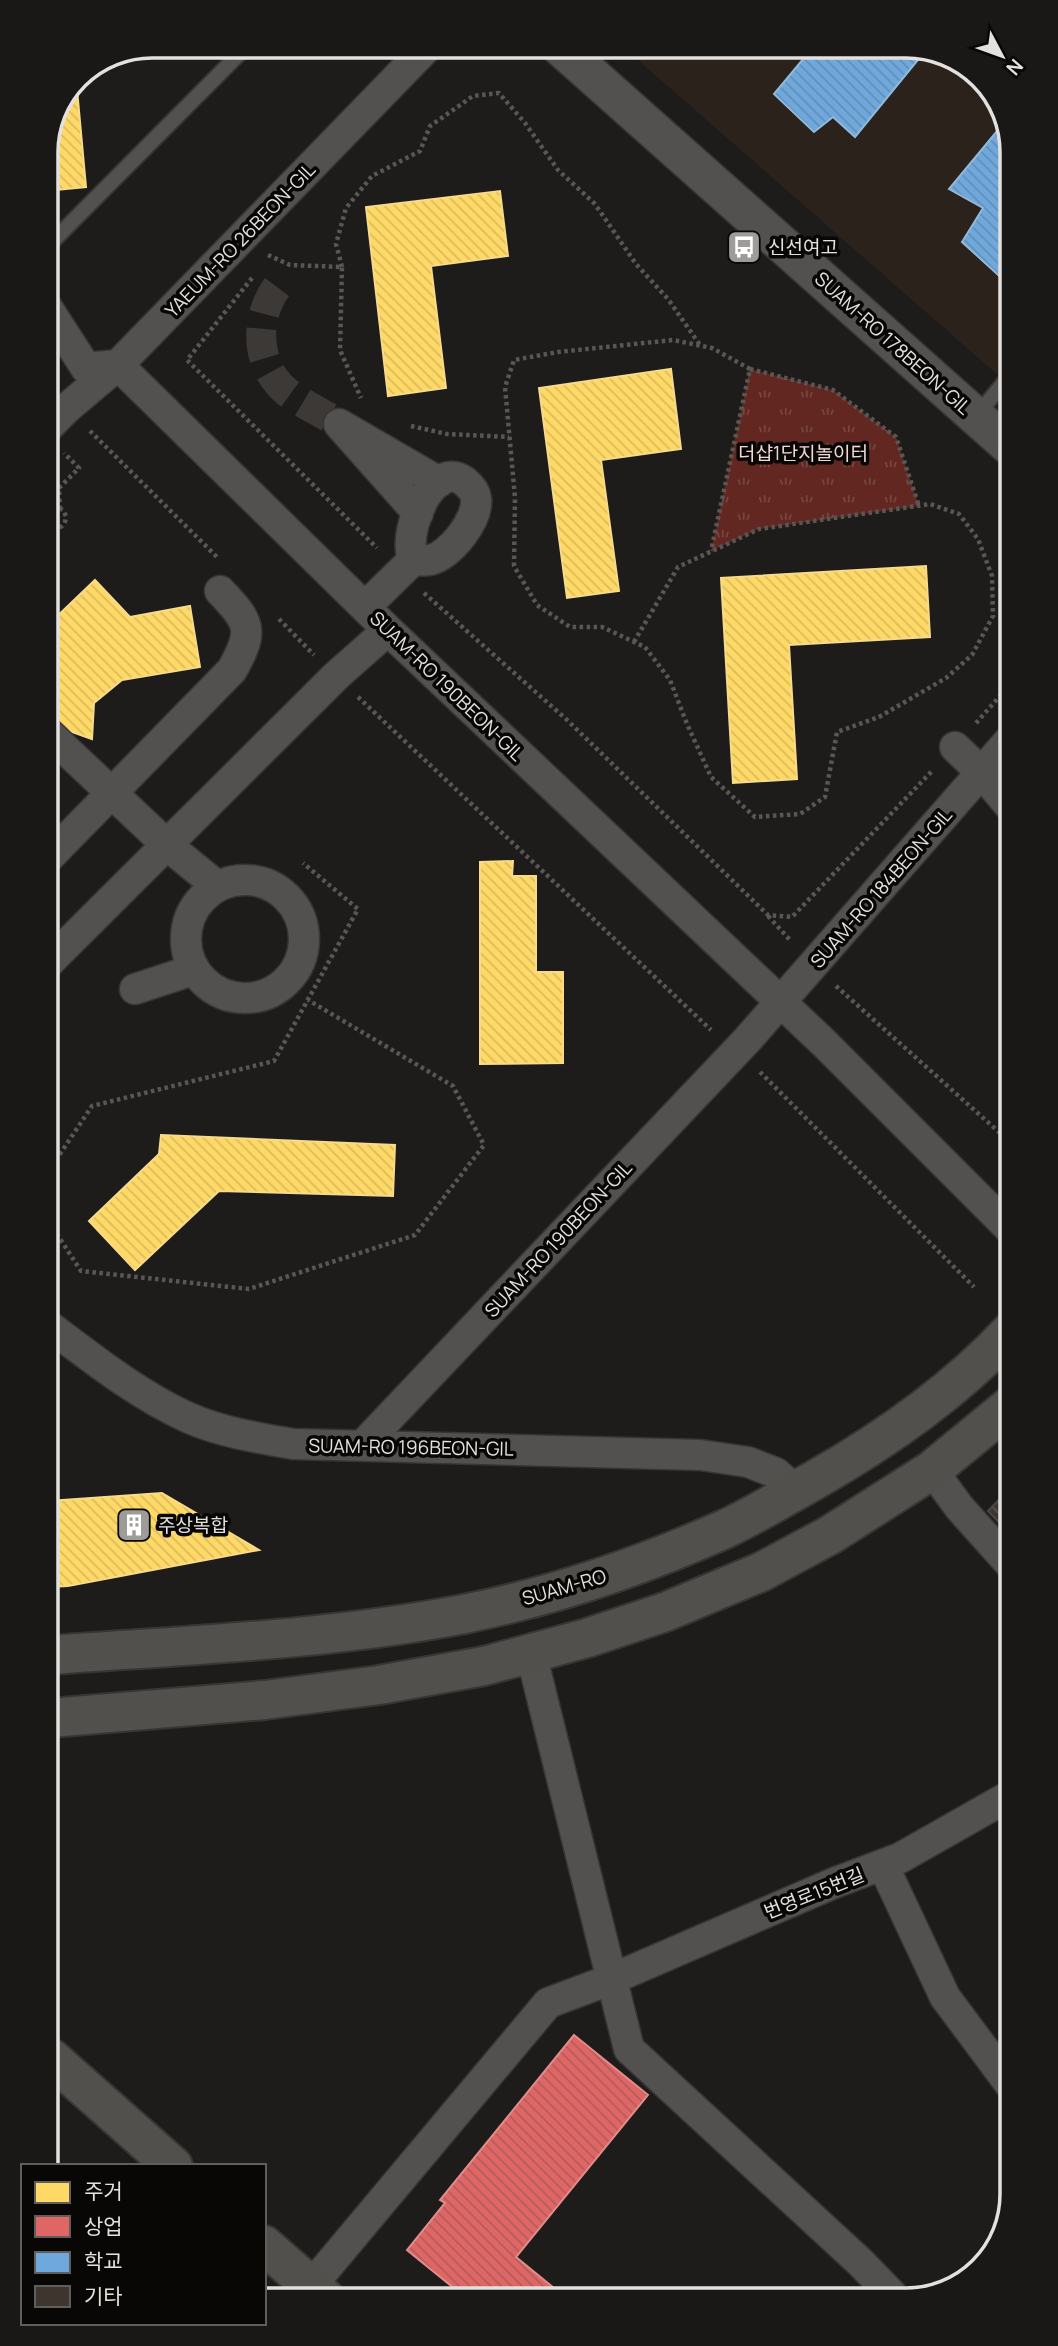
<svg xmlns="http://www.w3.org/2000/svg" width="1058" height="2346" font-family="Manrope,'Noto Sans KR',sans-serif">
  <style>
    .built { fill: #2b231b }
    .park { fill: url(#park-tufts) }
    .homes { fill: url(#homes-back-hatch); stroke: #f7db8a; stroke-width: 2 }
    .shops { fill: url(#shops-back-hatch); stroke: #e18b8a; stroke-width: 2 }
    .schools { fill: url(#schools-back-hatch); stroke: #92b9dc; stroke-width: 2 }
    .building { fill: url(#building-back-hatch); stroke: #494745; stroke-width: 2 }
    .lines { fill: none; stroke-linecap: round; stroke-linejoin: round }
    .minor-tunnel { stroke: #3c3937; stroke-width: 30; stroke-dasharray: 30 15; stroke-linecap: butt }
    .service-casing { stroke: #383534; stroke-width: 18 }
    .minor-casing { stroke: #383534; stroke-width: 33 }
    .tertiary-casing { stroke: #383534; stroke-width: 40 }
    .secondary-casing { stroke: #383534; stroke-width: 42 }
    .path { stroke: #585755; stroke-width: 4.5; stroke-dasharray: 3.5 3.5; stroke-linecap: butt }
    .service { stroke: #53514f; stroke-width: 14 }
    .minor { stroke: #53514f; stroke-width: 30 }
    .tertiary { stroke: #53514f; stroke-width: 37 }
    .secondary { stroke: #52504c; stroke-width: 38 }
    .labels { text-anchor: middle; stroke-width: 7; stroke-linejoin: round; paint-order: stroke }
    .street-label { font-size: 19px; fill: #e3e0dd; stroke: #080705 }
    .poi-label { font-size: 19px; fill: #e3e0dd; stroke: #080705; text-anchor: start }
    .park-label { font-size: 19px; fill: #efd7d3; stroke: #080705 }
    .rim { fill: none; stroke: #e3e0dd; stroke-width: 3.5 }
  </style>
  <defs>
    <pattern id="park-tufts" width="24" height="20" patternUnits="userSpaceOnUse" patternTransform="scale(1.75)"><rect width="24" height="20" fill="#612720"/><path d="M3 7l-1-3M5 7V3M7 7l1-3M15 17l-1-3M17 17v-4M19 17l1-3" fill="none" stroke="#784640"/></pattern>
    <pattern id="homes-back-hatch" width="6" height="6" patternUnits="userSpaceOnUse" patternTransform="scale(1.75)"><rect width="6" height="6" fill="#ffd966"/><path d="M-1 5l2 2M0 0l6 6M5-1l2 2" fill="none" stroke="#dabb5f"/></pattern>
    <pattern id="shops-back-hatch" width="6" height="6" patternUnits="userSpaceOnUse" patternTransform="scale(1.75)"><rect width="6" height="6" fill="#e06666"/><path d="M-1 5l2 2M0 0l6 6M5-1l2 2" fill="none" stroke="#b15c5b"/></pattern>
    <pattern id="schools-back-hatch" width="6" height="6" patternUnits="userSpaceOnUse" patternTransform="scale(1.75)"><rect width="6" height="6" fill="#6fa8dc"/><path d="M-1 5l2 2M0 0l6 6M5-1l2 2" fill="none" stroke="#648fb6"/></pattern>
    <pattern id="building-back-hatch" width="6" height="6" patternUnits="userSpaceOnUse" patternTransform="scale(1.75)"><rect width="6" height="6" fill="#3e352e"/><path d="M-1 5l2 2M0 0l6 6M5-1l2 2" fill="none" stroke="#5a524c"/></pattern>
  </defs>
  <rect width="100%" height="100%" fill="#1e1c1a"/>
  <path class="built" d="M622,46H913L971,67L1007,117V383Z"/>
  <path class="park" d="M750,369L833,390L896,437L919,506L759,529L711,551Z"/>
  <path class="homes" d="M152,46H202L203,51L120,59Z
    M76,78L86,187L46,191V145Z
    M500,191L508,256L431,266L446,388L388,396L366,207Z
    M671,369L681,449L601,460L619,591L567,598L539,388Z
    M926,566L930,637L789,645L797,779L733,783L721,578Z
    M95,580L130,617L190,606L200,667L122,680L94,703L92,739L66,730L47,710V626Z
    M513,861L512,876H536V972H563V1063L480,1064V862Z
    M161,1135L395,1145L393,1196L219,1191L135,1270L89,1221L159,1154Z
    M162,1493L259,1550L68,1586L50,1587L49,1501Z"/>
  <path class="shops" d="M574,2035L648,2095L516,2257L565,2297L466,2298L407,2250L445,2203L440,2200Z"/>
  <path class="schools" d="M814,46H913L926,50L855,137L833,117L814,132L774,94Z
    M1007,119V283L962,242L983,208L949,189Z"/>
  <path class="building" d="M1011,1487V1535L988,1511Z"/>
  <g class="lines">
    <path class="minor-tunnel" d="M277,287C254,318 255,366 287,392C302,404 323,413 339,424"/>
    <g class="service-casing">
      <path id="service" d="M46,248L247,46
        M977,415L1007,379"/>
    </g>
    <g class="minor-casing">
      <path id="minor" d="M46,306L86,368L118,365
        M118,365L388,630L824,1043L1010,1229
        M46,429L67,408L118,365L428,46
        M418,513L339,424L439,482
        M365,607L413,560C418,560 425,561 430,560C450,556 479,519 476,498C475,491 469,485 464,481C446,468 430,487 422,502C414,519 407,542 413,560
        M47,732L167,845L217,886
        M955,747L982,773L1009,805
        M48,858L232,670C254,631 251,623 220,591
        M186 939a59 59 0 1 1 118 0a59 59 0 1 1-118 0Z
        M48,963L336,676L388,630
        M135,989L193,970
        M49,1326C93,1359 138,1395 189,1418C221,1432 258,1438 293,1444L700,1455L748,1462L776,1473L796,1491
        M363,1445L748,1039L1008,742
        M932,1470L959,1507L1011,1565
        M531,1653L629,2049L860,2262L892,2295
        M883,1865L945,1997L1012,2087
        M311,2286L548,2003L612,1979L834,1883L900,1858L1011,1795"/>
    </g>
    <g class="tertiary-casing">
      <path id="tertiary" d="M559,46L1008,445"/>
    </g>
    <g class="secondary-casing">
      <path id="secondary" d="M50,1655C188,1645 328,1640 464,1614C554,1596 642,1566 725,1529C755,1515 784,1497 813,1481C885,1440 953,1393 1010,1332
        M50,1718L265,1700L379,1685L484,1666L587,1638L665,1612L761,1572L830,1535L932,1470L1010,1406
        M51,2058L173,2166
        M264,2245L326,2299"/>
    </g>
    <path class="path" d="M459,57L470,46
      M268,255L290,265L342,267L340,350L361,398
      M342,267L336,244L346,208L372,176L420,151L430,126L473,96L499,93L525,123L558,170L595,204L636,264L668,299L700,345
      M252,278L187,360L377,548
      M750,369L833,390L896,437L919,506
      M411,426L447,434L509,437
      M90,431L218,558
      M60,509L59,488L79,468L64,453
      M47,512L57,507L63,510L66,516C66,524 61,529 53,529L47,524
      M424,593L566,719L768,915L792,917L932,771
      M279,619L314,655
      M634,642L678,567L759,529L930,504L959,514L978,539L992,576L993,616L972,655L946,678L879,717L837,732L825,797L800,814L755,817L711,777L687,724L670,680L645,647L602,627H570L537,605L514,566L515,498L505,387L514,360L558,352L673,340L712,348L750,369L711,551
      M358,697L711,1030
      M976,723L1008,687
      M768,916L790,940
      M836,986L1010,1142
      M760,1072L974,1287
      M48,1172L92,1106L274,1061L358,909L303,863
      M49,1222L81,1271L249,1289L415,1235L484,1145L453,1086L308,1000"/>
    <use href="#service" class="service"/>
    <use href="#minor" class="minor"/>
    <use href="#tertiary" class="tertiary"/>
    <use href="#secondary" class="secondary"/>
  </g>
  <defs>
    <g id="bus-square" transform="scale(1.75)"><rect x="-9" y="-9" width="18" height="18" rx="4" fill="#9e9b99" stroke="#080705"/><path d="M-5-6H5V4H4V6H2V4H-2V6H-4V4H-5ZM-3.5-4V0h7V-4ZM-3.5 1.2v1.5H-2V1.2ZM2 1.2v1.5H3.5V1.2Z" fill="#fff"/></g>
    <g id="building-square" transform="scale(1.75)"><rect x="-9" y="-9" width="18" height="18" rx="4" fill="#9e9b99" stroke="#080705"/><path d="M-4-6H4V6H1V3H-1V6H-4ZM-2.5-4.3h1.7v1.8h-1.7ZM.8-4.3h1.7v1.8H.8ZM-2.5-1h1.7V.8h-1.7ZM.8-1h1.7V.8H.8Z" fill="#fff"/></g>
  </defs>
  <g fill-rule="evenodd">
    <use href="#bus-square" x="744" y="247"/>
    <use href="#building-square" x="134" y="1525"/>
  </g>
  <g class="labels">
    <g class="street-label">
      <text transform="translate(240 240) rotate(-46)" y="7">YAEUM-RO 26BEON-GIL</text>
      <text transform="translate(893 343) rotate(42)" y="7">SUAM-RO 178BEON-GIL</text>
      <text transform="translate(447 686) rotate(44)" y="7">SUAM-RO 190BEON-GIL</text>
      <text transform="translate(881 888) rotate(-49)" y="7">SUAM-RO 184BEON-GIL</text>
      <text transform="translate(558 1239) rotate(-47)" y="7">SUAM-RO 190BEON-GIL</text>
      <text transform="translate(411 1447) rotate(1)" y="7">SUAM-RO 196BEON-GIL</text>
      <text transform="translate(564 1587) rotate(-16)" y="7">SUAM-RO</text>
      <text transform="translate(814 1893) rotate(-22)" y="7">번영로15번길</text>
    </g>
    <g class="poi-label">
      <text x="768" y="254">신선여고</text>
      <text x="158" y="1532">주상복합</text>
    </g>
    <g class="park-label">
      <text x="803" y="460">더샵1단지놀이터</text>
    </g>
  </g>
  <path d="M0 0H1058V2346H0ZM152 58H906A94 94 0 0 1 1000 152V2194A94 94 0 0 1 906 2288H152A94 94 0 0 1 58 2194V152A94 94 0 0 1 152 58Z" fill="#1a1816" fill-rule="evenodd"/>
  <path class="rim" d="M152 58H906A94 94 0 0 1 1000 152V2194A94 94 0 0 1 906 2288H152A94 94 0 0 1 58 2194V152A94 94 0 0 1 152 58Z"/>
  <rect x="21" y="2164" width="245" height="161" fill="#080705" stroke="#605e5b" stroke-width="2"/>
  <rect x="35" y="2182" width="35" height="21" fill="#ffd966" stroke="#605e5b" stroke-width="2"/>
  <text x="84" y="2199" font-size="21" fill="#e3e0dd">주거</text>
  <rect x="35" y="2216" width="35" height="21" fill="#e06666" stroke="#605e5b" stroke-width="2"/>
  <text x="84" y="2234" font-size="21" fill="#e3e0dd">상업</text>
  <rect x="35" y="2252" width="35" height="21" fill="#6fa8dc" stroke="#605e5b" stroke-width="2"/>
  <text x="84" y="2269" font-size="21" fill="#e3e0dd">학교</text>
  <rect x="35" y="2286" width="35" height="21" fill="#3e352e" stroke="#605e5b" stroke-width="2"/>
  <text x="84" y="2304" font-size="21" fill="#e3e0dd">기타</text>
  <g transform="translate(1002 56) rotate(131)" stroke="#080705" stroke-width="5" paint-order="stroke">
  <path d="M0-5L12 26L0 18L-12 26Z" fill="#e3e0dd"/>
  <text y="-10" font-size="19" font-weight="bold" text-anchor="middle" fill="#e3e0dd">N</text>
  </g>
</svg>
